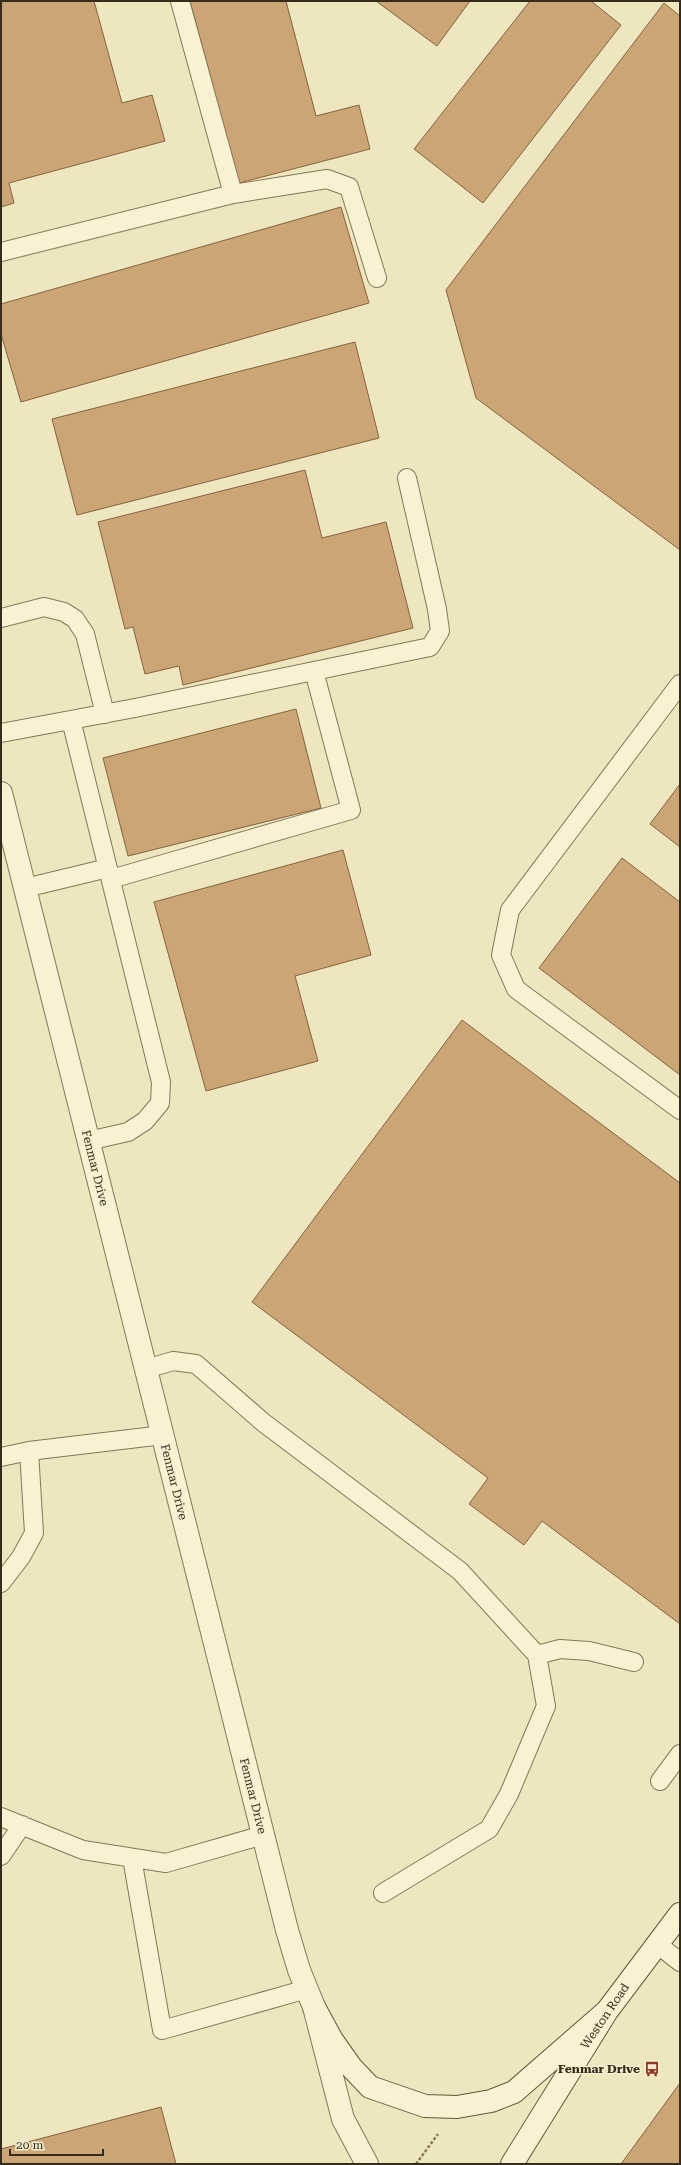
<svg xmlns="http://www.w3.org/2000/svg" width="681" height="2165" font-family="'Roboto Serif',serif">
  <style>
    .building { fill: #cba576; stroke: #84643e }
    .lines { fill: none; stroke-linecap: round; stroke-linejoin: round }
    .service-casing { stroke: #857758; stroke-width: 20 }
    .tertiary-casing { stroke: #857758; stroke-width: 24 }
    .secondary-casing { stroke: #67573b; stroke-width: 24 }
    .path { stroke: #857758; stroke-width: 2.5; stroke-dasharray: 3 2; stroke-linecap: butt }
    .service { stroke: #f8f2d2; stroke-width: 18 }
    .tertiary { stroke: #f8f2d2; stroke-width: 22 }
    .secondary { stroke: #f8f2d2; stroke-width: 22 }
    .labels { text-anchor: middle; stroke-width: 3; stroke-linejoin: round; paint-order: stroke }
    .street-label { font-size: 12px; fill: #352c1c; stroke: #f4efcf }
    .poi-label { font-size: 12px; font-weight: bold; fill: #352c1c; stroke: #f4efcf; text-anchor: end }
  </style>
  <rect width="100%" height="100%" fill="#ede6bf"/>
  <path class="building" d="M1,1H94L122,103L152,95L165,141L9,183L14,203L1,207Z
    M190,1H286L316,116L359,105L370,149L239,183Z
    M376,1H470L437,46Z
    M530,1H591L621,25L483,203L414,149Z
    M664,3L680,16V550L476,398L446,290Z
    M341,207L369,303L21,402L1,334V304Z
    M355,342L379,438L77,515L52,419Z
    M305,470L322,538L386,522L413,628L183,685L179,666L145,674L133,627L125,629L98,522Z
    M296,709L321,808L128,856L103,758Z
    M680,784V847L650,824Z
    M343,850L371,955L295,976L318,1061L206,1091L154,902Z
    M622,858L680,902V1075L539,968Z
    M462,1020L680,1183V1624L542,1521L524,1545L469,1504L488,1478L252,1302Z
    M680,2083V2164H621Z
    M161,2107L176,2164H1V2149Z"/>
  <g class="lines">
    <g class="service-casing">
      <path id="service" d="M180,1L233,194
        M1,252L233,194L327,179L349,187L377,278
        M1,618L44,607L64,612L75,619L85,634L105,714
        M680,684L510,910L501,955L516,989L680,1110
        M71,720L161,1082L160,1103L145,1121L128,1132L88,1141
        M1,733L135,708L430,647L440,631L437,609L407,478
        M111,879L351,810L314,671
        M25,888L108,868
        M146,1369L173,1361L196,1364L264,1423L460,1571L537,1655L546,1706L509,1794L489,1829L383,1893
        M1,1457L29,1451L163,1435
        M1,1583L21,1557L34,1533L29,1451
        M537,1655L560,1649L589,1651L634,1662
        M660,1781L680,1754
        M1,1817L83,1850L166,1863L263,1835
        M1,1856L22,1825
        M132,1858L162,2030L307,1989
        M657,1944L680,1962"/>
    </g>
    <g class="tertiary-casing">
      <path id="tertiary" d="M1,793L287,1930L299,1970L314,2007L343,2119L367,2164"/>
    </g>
    <g class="secondary-casing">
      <path id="secondary" d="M314,2007L332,2040L351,2067L370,2087L425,2106L457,2107L491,2101L514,2092L607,2011
        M512,2164L607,2011L680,1914"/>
    </g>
    <path class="path" d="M416,2164L438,2134"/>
    <use href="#service" class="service"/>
    <use href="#tertiary" class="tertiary"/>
    <use href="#secondary" class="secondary"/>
  </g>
  <defs>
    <g id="bus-bare" transform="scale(1.2)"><path d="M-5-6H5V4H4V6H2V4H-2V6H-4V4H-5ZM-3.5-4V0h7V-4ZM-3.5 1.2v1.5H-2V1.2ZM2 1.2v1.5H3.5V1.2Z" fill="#933829" stroke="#f4efcf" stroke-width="2.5" paint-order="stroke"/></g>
  </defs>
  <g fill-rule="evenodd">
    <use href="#bus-bare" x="652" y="2069"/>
  </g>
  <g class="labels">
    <g class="street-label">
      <text transform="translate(95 1168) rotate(76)" y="4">Fenmar Drive</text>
      <text transform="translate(174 1482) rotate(76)" y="4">Fenmar Drive</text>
      <text transform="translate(253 1796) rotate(76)" y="4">Fenmar Drive</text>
      <text transform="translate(605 2016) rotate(-56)" y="4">Weston Road</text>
    </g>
    <g class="poi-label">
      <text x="640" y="2073">Fenmar Drive</text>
    </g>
  </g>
  <rect width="681" height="2165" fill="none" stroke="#352c1c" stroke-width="4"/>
  <path d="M10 2149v6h93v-6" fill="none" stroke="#352c1c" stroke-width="2"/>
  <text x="16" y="2149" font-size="12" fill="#352c1c" stroke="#f4efcf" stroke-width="3" paint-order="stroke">20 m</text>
</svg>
